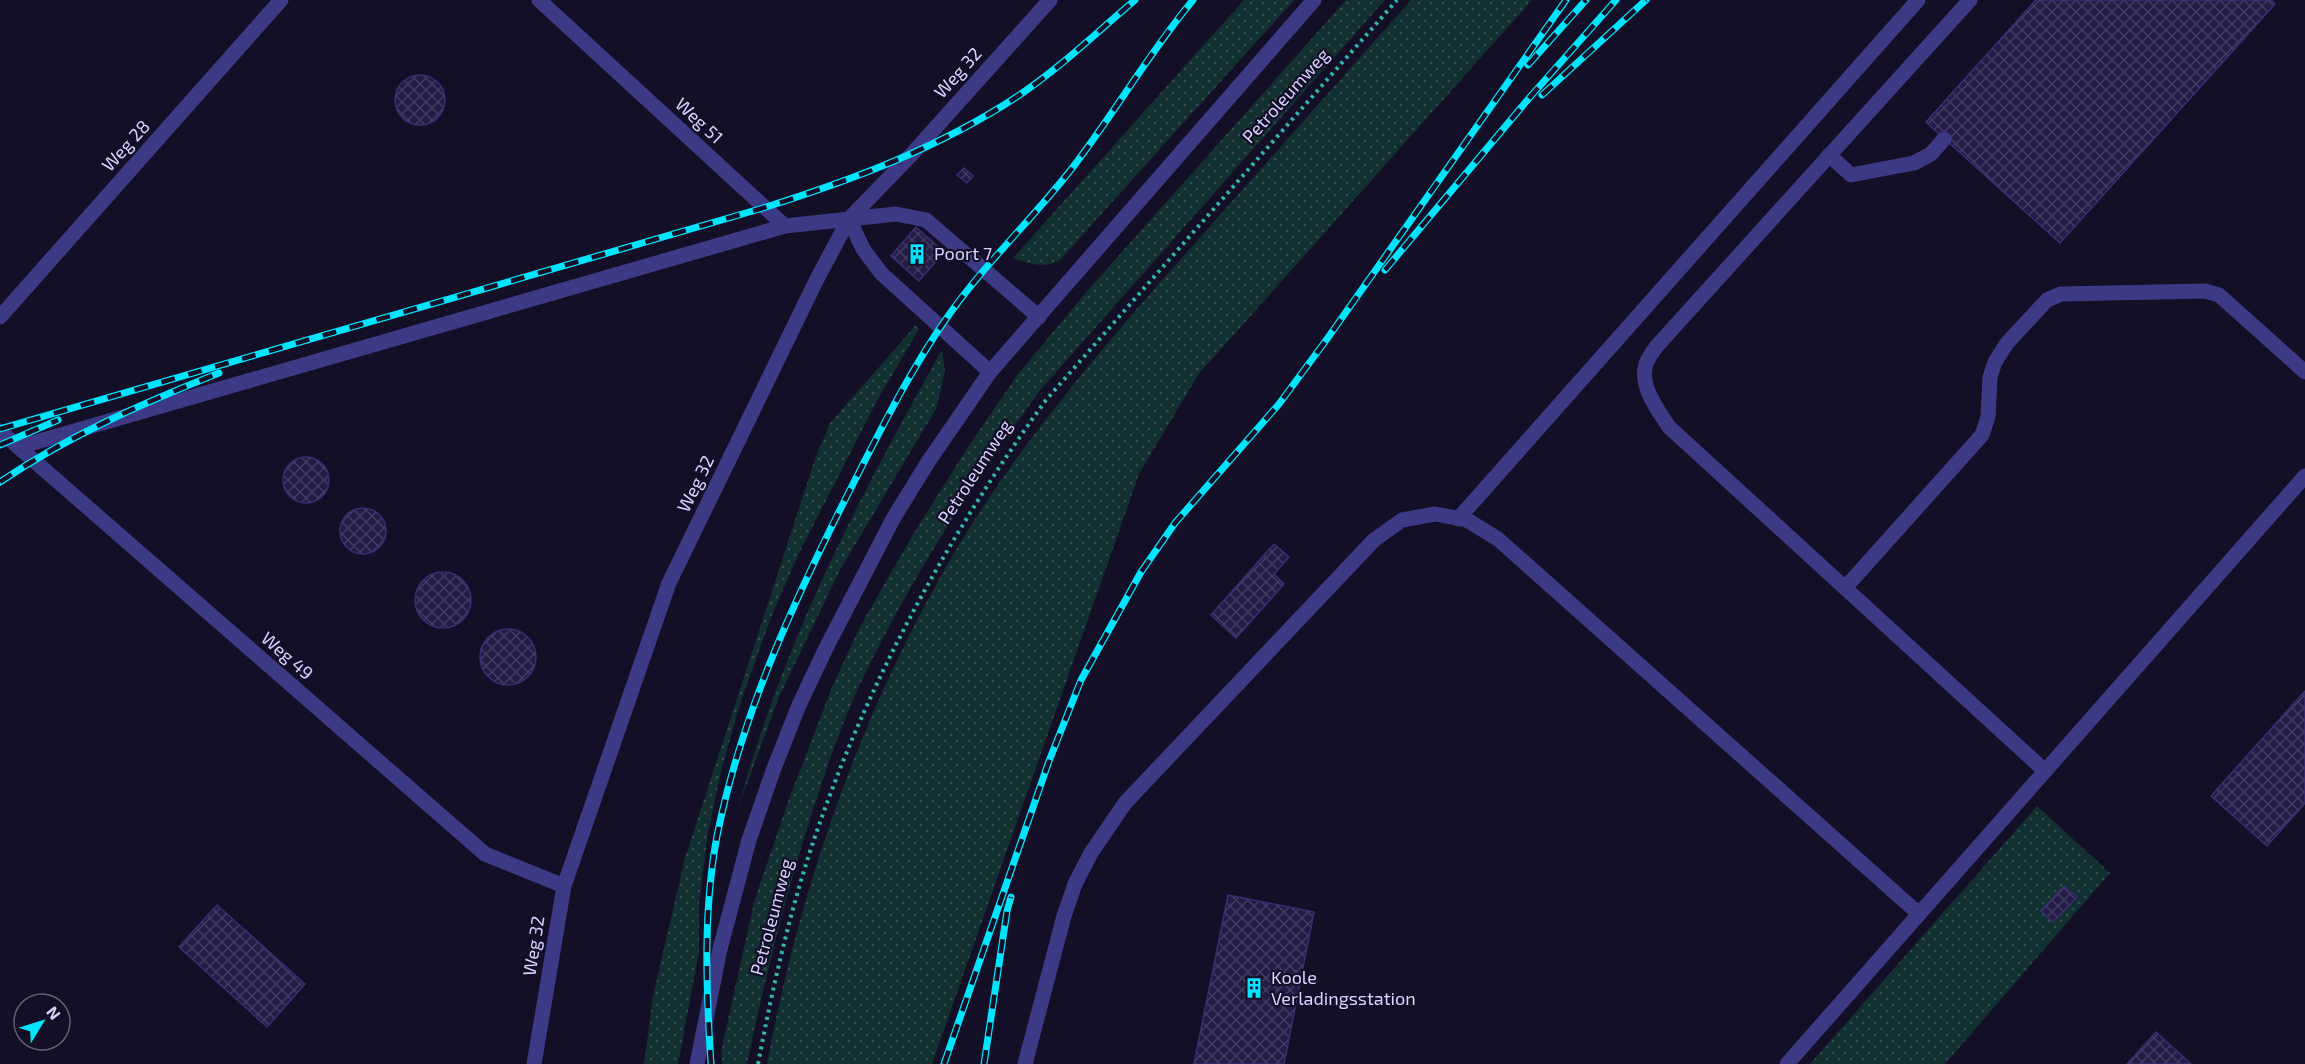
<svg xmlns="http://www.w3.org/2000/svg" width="2305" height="1064" font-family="'Exo 2',sans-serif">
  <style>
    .grass { fill: url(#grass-dots) }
    .building { fill: url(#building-cross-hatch); stroke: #3b2d73; stroke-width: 1.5 }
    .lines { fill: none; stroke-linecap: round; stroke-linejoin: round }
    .path { stroke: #2fb8b0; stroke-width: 4; stroke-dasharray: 3 4.5; stroke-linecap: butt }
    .lane { stroke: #3d3a85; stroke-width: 15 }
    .street { stroke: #3d3a85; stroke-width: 15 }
    .rail-casing { stroke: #00e5ff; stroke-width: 7 }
    .rail { stroke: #130f26; stroke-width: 4.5; stroke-dasharray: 14; stroke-linecap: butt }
    .labels { text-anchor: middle; stroke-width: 4.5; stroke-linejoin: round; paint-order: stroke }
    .street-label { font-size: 18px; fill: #d9d4ff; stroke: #130f26 }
    .poi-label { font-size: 18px; fill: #d9d4ff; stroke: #130f26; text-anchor: start }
  </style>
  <defs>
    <pattern id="grass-dots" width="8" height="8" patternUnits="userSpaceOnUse" patternTransform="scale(1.5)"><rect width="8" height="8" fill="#12302f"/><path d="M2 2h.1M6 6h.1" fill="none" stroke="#344d4e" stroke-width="1.8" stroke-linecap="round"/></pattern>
    <pattern id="building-cross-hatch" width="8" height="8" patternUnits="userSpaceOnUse" patternTransform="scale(1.5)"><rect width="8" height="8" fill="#241b47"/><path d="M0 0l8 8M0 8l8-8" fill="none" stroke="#433b63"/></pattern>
  </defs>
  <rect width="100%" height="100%" fill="#130f26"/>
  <path class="grass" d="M1244,0H1294L1060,260C1044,269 1029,264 1013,258Z
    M1346,0H1385L1042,388C974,480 911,578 861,682C843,720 829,761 816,801C787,888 766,974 747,1064H722L721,1052L754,902L789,799L832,687L861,625L912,536L968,447L1018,374L1089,289Z
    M1411,0H1532L1198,375L1139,474L932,1064H767C800,885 862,710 954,553C1021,440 1109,340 1196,242C1267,162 1339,81 1411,0Z
    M916,325L919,329L878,399L798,555L770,620L739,707L722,767L708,832L699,904V952L678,1064H644L653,996L685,858L816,456L830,423Z
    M942,350L945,371L936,409L840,570L779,697L739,805C783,643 859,496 942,350Z
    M2037,806L2110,873L1945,1064H1810Z"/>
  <path class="building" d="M2036,0H2271L2275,4L2060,243L1926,122Z
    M395 100a25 25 0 1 1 50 0a25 25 0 1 1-50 0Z
    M964,168L973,176L967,183L957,175Z
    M916,227L944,252L919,281L891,256Z
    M283 480a23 23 0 1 1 46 0a23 23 0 1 1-46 0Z
    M340 531a23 23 0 1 1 46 0a23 23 0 1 1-46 0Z
    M1274,544L1289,557L1274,574L1284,584L1236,638L1211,615Z
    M415 600a28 28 0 1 1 56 0a28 28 0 1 1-56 0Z
    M480 657a28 28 0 1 1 56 0a28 28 0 1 1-56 0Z
    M2305,691V803L2267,846L2211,796Z
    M2064,886L2077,897L2053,922L2041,911Z
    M1228,895L1314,912L1284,1064H1194Z
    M217,905L305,984L267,1027L179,947Z
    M2156,1032L2191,1064H2127Z"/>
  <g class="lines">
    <path class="path" d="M758,1064C771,996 786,928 807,861C860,695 944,541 1046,400L1397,0"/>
    <path class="lane" d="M539,0L785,226L896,214L926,220L1039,317
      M1970,0L1656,347C1653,352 1648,358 1646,364C1639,386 1658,410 1669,427L2044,770
      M1829,155L1851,175L1914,163L1931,154L1944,139
      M849,219L863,249L881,273L990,372
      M0,317L281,0
      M0,431L485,854L564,886
      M19,447L785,226
      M1458,519L1918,0
      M1845,588L1982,435L1988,417L1990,377L1995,362L2007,343L2047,300L2061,294L2205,291L2219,295L2305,372
      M534,1064L564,886L669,583L817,279L849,219L911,155L1050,0
      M1025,1064L1064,916L1075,884L1091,853L1125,803L1374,540L1402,520L1435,514L1467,520L1498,539L1919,914
      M1787,1064L2305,476"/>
    <path class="street" d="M697,1064L720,949L749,840L773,771L799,705L827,646L893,519L928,462L990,372L1314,0"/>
    <g class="rail-casing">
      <path id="rail" d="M1528,65L1586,0
        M1542,95L1646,0
        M1385,270L1530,97L1616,0
        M0,429L763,208C852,180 939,148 1018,96C1060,68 1097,32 1135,0
        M0,445L58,420
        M0,482C68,436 143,403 219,373
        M711,1064C706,987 703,911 717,836C742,711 797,594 854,482C882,427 910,371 946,319C983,265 1033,219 1073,167C1115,112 1149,53 1193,0
        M944,1064L1049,761L1081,680L1141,572L1175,523L1279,404L1327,339L1566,0
        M984,1064L1007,911L1011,897"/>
    </g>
    <use href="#rail" class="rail"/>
  </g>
  <defs>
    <g id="building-bare" transform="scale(1.62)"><path d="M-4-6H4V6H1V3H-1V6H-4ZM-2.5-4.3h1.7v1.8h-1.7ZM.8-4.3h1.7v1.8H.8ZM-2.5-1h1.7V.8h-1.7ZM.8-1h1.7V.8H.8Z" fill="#00e5ff" stroke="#130f26" stroke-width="2.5" paint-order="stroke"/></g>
  </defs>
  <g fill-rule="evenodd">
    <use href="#building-bare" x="917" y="254"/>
    <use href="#building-bare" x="1254" y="988"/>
  </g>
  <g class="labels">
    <g class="street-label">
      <text transform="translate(958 73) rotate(-48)" y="6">Weg 32</text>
      <text transform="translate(1286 96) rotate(-48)" y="6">Petroleumweg</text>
      <text transform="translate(699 121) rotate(43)" y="6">Weg 51</text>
      <text transform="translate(126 146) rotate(-48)" y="6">Weg 28</text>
      <text transform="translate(975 472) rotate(-57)" y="6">Petroleumweg</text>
      <text transform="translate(696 484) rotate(-64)" y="6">Weg 32</text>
      <text transform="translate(287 656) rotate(41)" y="6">Weg 49</text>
      <text transform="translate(772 917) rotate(-75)" y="6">Petroleumweg</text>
      <text transform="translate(534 946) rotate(-81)" y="6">Weg 32</text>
    </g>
    <g class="poi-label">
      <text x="934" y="260">Poort 7</text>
      <text x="1271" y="984">Koole<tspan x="1271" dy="21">Verladingsstation</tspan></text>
    </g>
  </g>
  <g transform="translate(42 1022) rotate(52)"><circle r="28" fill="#130f26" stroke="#625e7d" stroke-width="1.5"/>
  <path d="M0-4.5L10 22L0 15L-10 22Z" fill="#00e5ff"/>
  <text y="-9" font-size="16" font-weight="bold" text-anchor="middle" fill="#d9d4ff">N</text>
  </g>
</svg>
